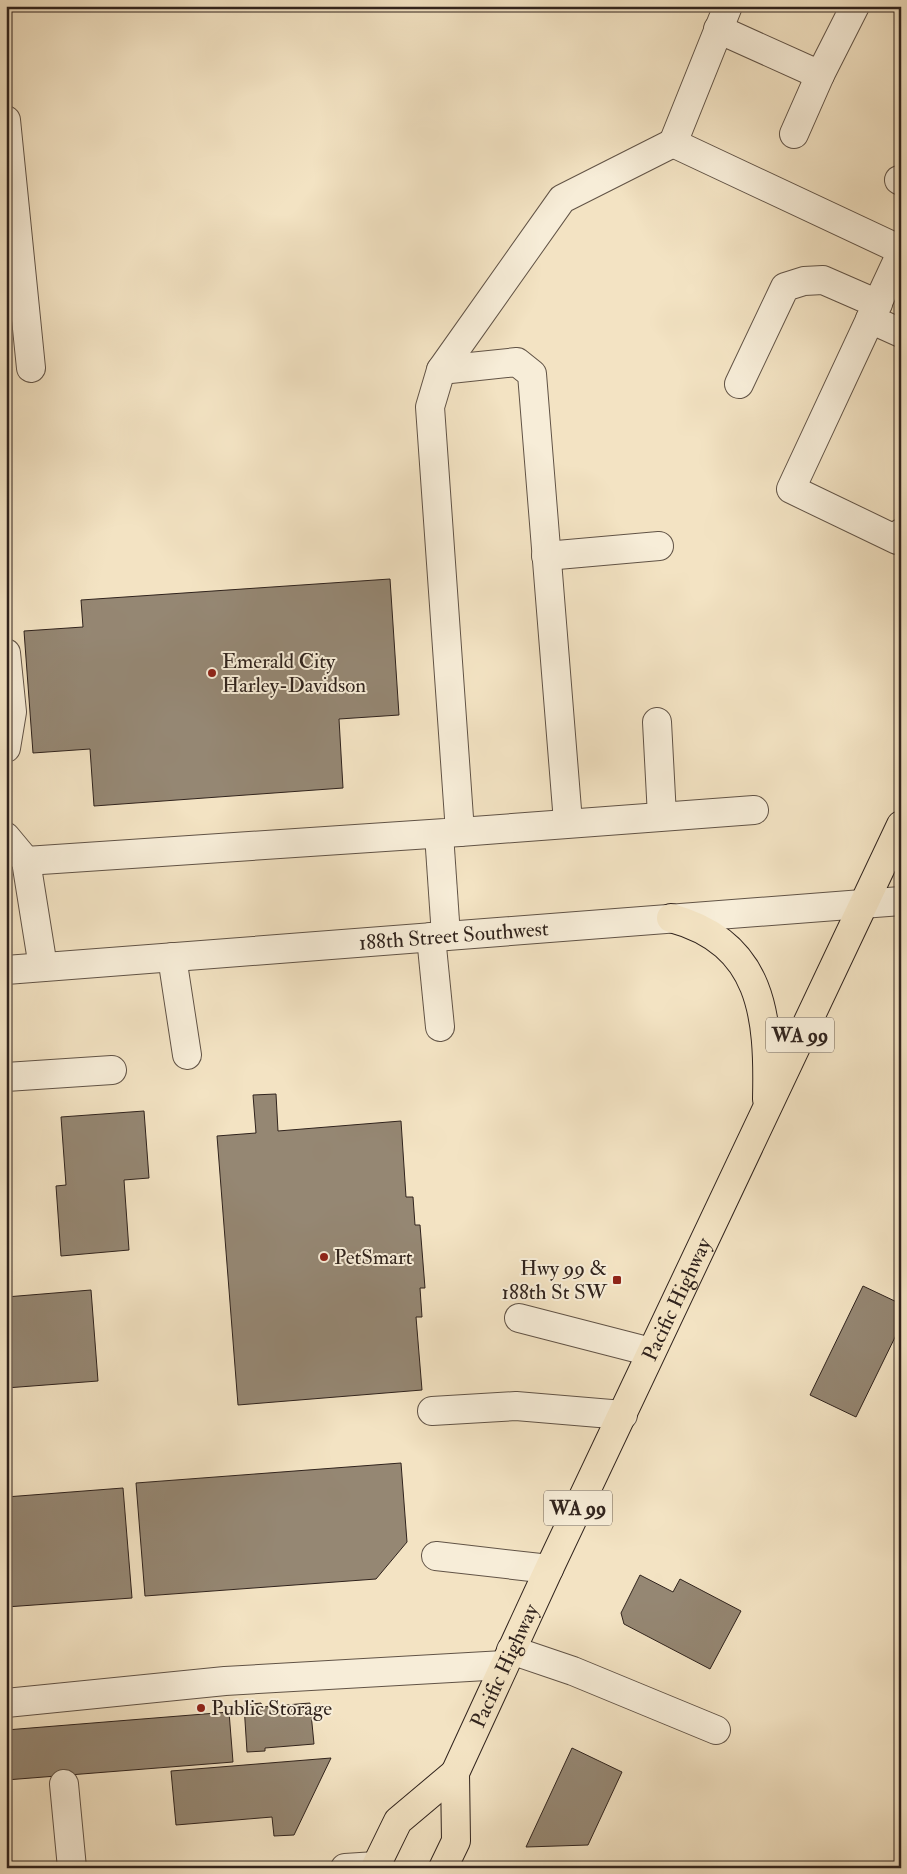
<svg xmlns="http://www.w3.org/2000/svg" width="907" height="1874" font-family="'IM FELL Double Pica',serif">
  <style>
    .building { fill: #958773; stroke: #30231d }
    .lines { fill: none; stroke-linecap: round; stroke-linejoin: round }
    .minor-casing { stroke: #615346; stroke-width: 30 }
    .highway-casing { stroke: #30231d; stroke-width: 30 }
    .minor { stroke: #f7edd8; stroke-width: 28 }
    .highway { stroke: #f3e3c3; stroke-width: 28 }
    .poi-dot { fill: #8f2418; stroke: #f7edd8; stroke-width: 2 }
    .labels { text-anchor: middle; stroke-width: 4; stroke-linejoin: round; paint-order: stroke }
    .shield { fill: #f7edd8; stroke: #6c6055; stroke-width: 1 }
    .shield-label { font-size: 20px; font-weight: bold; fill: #30231d }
    .poi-label { font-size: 21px; fill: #30231d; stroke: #f7edd8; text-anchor: start }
    .street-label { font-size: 21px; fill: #30231d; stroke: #f7edd8 }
  </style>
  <rect width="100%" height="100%" fill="#f3e3c3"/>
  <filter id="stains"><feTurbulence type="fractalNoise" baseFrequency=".004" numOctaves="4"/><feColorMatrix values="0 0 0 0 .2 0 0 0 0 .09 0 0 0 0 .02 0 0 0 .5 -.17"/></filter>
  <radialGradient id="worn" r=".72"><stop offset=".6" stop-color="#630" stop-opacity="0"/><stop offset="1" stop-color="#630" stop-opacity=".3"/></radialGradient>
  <path class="building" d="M390,579L399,715L339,719L343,788L94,806L90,749L33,753L24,631L83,627L81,600Z
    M276,1094L278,1131L401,1121L406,1197H413L415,1225H420L425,1288H420L422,1317H416L422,1390L238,1405L217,1136L256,1133L253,1095Z
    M144,1111L149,1178L124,1180L129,1250L61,1256L56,1186L66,1185L61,1117Z
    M863,1286L901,1304V1325L856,1417L810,1395Z
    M91,1290L98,1381L6,1388V1297Z
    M401,1463L407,1542L376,1579L145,1596L136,1483Z
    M123,1488L132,1598L6,1607V1497Z
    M640,1575L673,1592L680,1579L741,1611L710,1669L624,1624L621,1613Z
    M261,1703L262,1707L310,1703L314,1744L265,1748V1751L247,1752L244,1705Z
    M229,1712L233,1762L6,1780V1730Z
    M572,1748L622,1772L588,1845L526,1847Z
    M331,1758L294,1835L274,1836L272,1817L176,1825L171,1771Z"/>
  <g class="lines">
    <g class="minor-casing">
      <g id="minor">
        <path d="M728,6L673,143L901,250"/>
        <path d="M718,29L820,75L855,6"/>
        <path d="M6,120L31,368"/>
        <path d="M794,134L820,75"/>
        <path d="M899,180L901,181"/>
        <path d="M901,253L791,489L897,540L901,533"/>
        <path d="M870,319L901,333"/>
        <path d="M441,370L517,362L532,374L568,822"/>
        <path d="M739,384L785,287L804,281L823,280L878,304"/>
        <path d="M546,556L659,546"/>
        <path d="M6,653L12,712L6,748"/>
        <path d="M657,722L662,816"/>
        <path d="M460,832L754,810"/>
        <path d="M439,834L446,936"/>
        <path d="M6,837L26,861L43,967"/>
        <path d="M26,861L460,832L430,407L441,370L562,199L673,143"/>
        <path d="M431,937L440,1027"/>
        <path d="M172,957L187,1055"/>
        <path id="s1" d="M6,970L901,901"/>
        <path d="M6,1077L112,1070"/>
        <path d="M519,1318L651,1352"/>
        <path d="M432,1411L516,1406L623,1415"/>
        <path d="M436,1556L549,1569"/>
        <path d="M511,1650L573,1671L716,1730"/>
        <path d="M6,1703L225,1681L504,1665"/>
        <path d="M64,1784L72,1868"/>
        <path d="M345,1868L376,1866"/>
      </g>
    </g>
    <g class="highway-casing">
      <g id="highway">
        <path d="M671,918C763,943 769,1016 767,1099"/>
        <path d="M375,1868L398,1821L455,1773"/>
        <path id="s2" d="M443,1868L456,1841L455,1773L549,1569L901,825"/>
      </g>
    </g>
    <use href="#minor" class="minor"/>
    <use href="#highway" class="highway"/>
  </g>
  <g class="poi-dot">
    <circle cx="212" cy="673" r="5"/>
    <circle cx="324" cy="1257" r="5"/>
    <rect x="612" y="1275" width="10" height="10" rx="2.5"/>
    <circle cx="201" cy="1708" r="5"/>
  </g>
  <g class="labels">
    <g class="shield">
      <rect x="766" y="1017.5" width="68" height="35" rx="4"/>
      <rect x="544" y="1490.5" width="68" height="35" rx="4"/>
    </g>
    <g class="shield-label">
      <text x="800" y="1042">WA 99</text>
      <text x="578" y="1515">WA 99</text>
    </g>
    <g class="poi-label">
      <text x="222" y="668">Emerald City<tspan x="222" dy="24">Harley-Davidson</tspan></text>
      <text x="334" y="1264">PetSmart</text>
      <text x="607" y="1275" text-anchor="end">Hwy 99 &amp;<tspan x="607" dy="24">188th St SW</tspan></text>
      <text x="211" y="1715">Public Storage</text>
    </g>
    <g class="street-label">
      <text dy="7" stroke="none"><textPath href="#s1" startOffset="449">188th Street Southwest</textPath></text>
      <text dy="7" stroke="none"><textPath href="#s2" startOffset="621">Pacific Highway</textPath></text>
      <text dy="7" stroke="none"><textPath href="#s2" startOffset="216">Pacific Highway</textPath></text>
    </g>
  </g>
  <rect width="907" height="1874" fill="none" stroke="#f3e3c3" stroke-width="25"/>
  <rect x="8" y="8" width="892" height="1859" fill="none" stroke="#30231d" stroke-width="2.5"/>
  <rect x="12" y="12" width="882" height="1849" fill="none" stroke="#30231d"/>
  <rect width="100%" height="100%" filter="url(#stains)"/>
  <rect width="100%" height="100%" fill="url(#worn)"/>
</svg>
